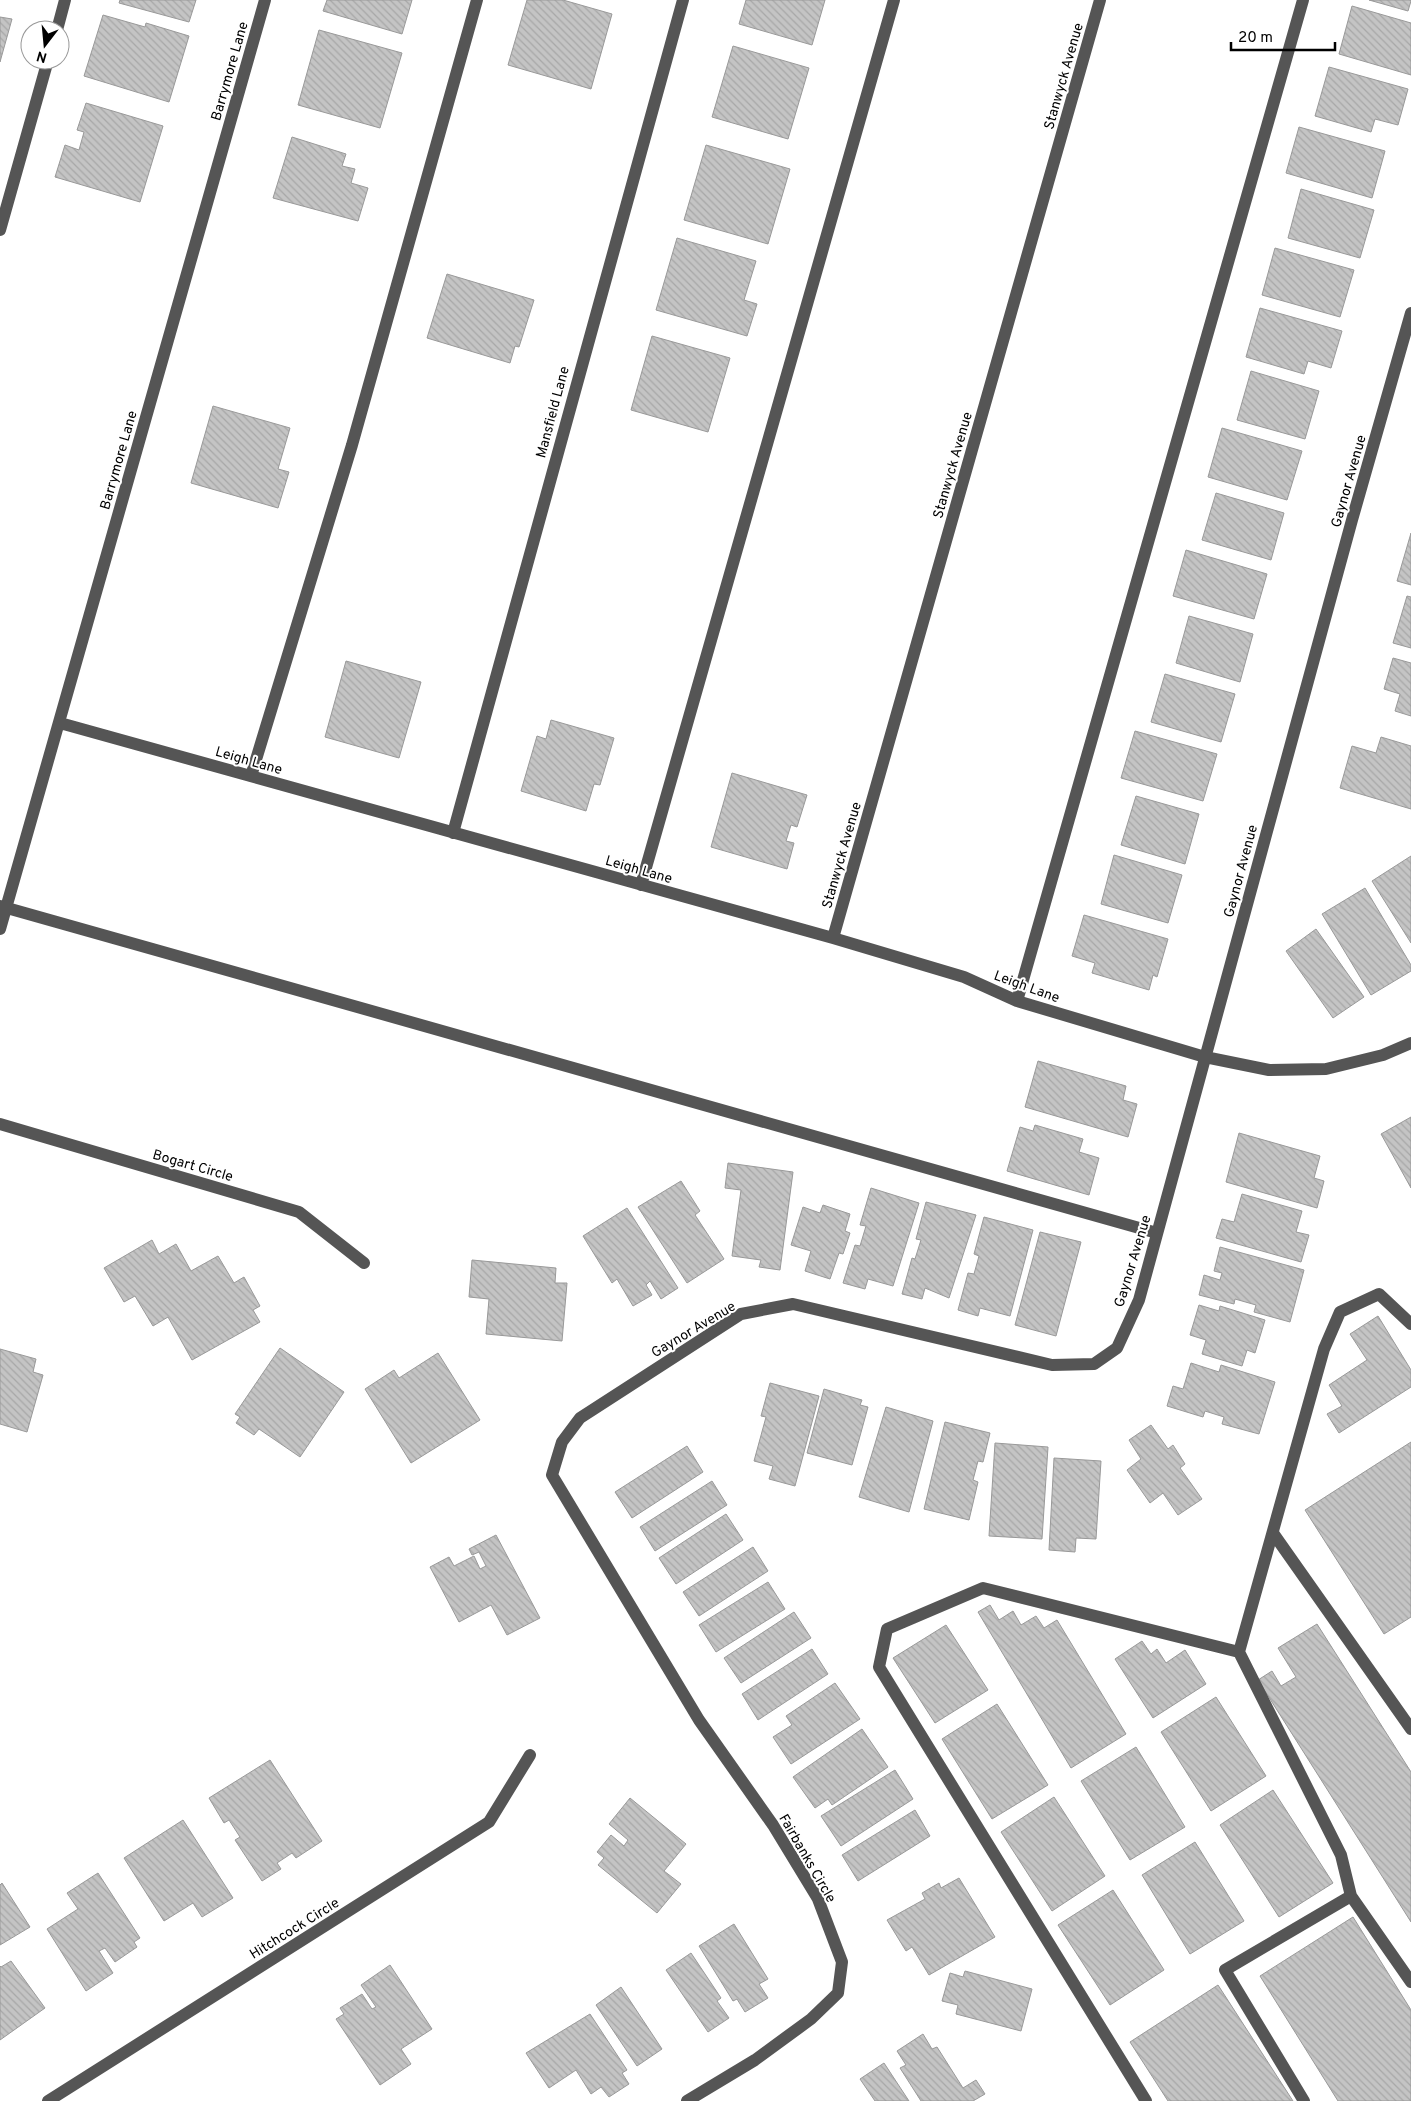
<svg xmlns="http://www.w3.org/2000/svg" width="1411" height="2101" font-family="Overpass,sans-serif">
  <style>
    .building { fill: url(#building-back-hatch); stroke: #999 }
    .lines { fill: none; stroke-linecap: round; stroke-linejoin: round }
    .minor { stroke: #555; stroke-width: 12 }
    .labels { text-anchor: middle; stroke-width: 4; stroke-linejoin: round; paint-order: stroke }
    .street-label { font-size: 14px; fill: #000; stroke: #fff }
  </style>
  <defs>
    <pattern id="building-back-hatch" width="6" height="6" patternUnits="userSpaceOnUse" patternTransform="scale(1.25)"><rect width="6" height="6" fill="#c4c4c4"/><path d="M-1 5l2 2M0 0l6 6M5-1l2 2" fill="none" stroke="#a7a7a7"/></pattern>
  </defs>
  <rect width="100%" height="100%" fill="#fff"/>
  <path class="building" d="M120,0H196L189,22L119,3Z
    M327,0H412L402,34L323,11Z
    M527,0H563L612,14L591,89L508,65Z
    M746,0H825L812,45L739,24Z
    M1369,0H1411V1L1408,11Z
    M1352,6L1411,23V75L1339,54Z
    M103,15L145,27L146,23L189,36L169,102L84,76Z
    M0,17L12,19L0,62Z
    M319,30L402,53L380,128L298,105Z
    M733,46L809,68L788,139L712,117Z
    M1329,67L1408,89L1398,125L1375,119L1371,132L1315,116Z
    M86,103L163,126L140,202L55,177L65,145L79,150L84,132L77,130Z
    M1299,127L1385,151L1372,198L1286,173Z
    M292,137L346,154L342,166L355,169L351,183L368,188L358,221L273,198Z
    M706,145L790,169L768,244L684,220Z
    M1301,189L1374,210L1360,258L1288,238Z
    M677,238L756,261L744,300L757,304L747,336L656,310Z
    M1275,248L1354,270L1340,317L1262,295Z
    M447,274L534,300L519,347L515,346L510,363L427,338Z
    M1260,308L1342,331L1331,368L1308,361L1304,374L1246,357Z
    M652,336L730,358L708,432L631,410Z
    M1251,371L1319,391L1305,439L1237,420Z
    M213,406L290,428L278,469L289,472L278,508L191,483Z
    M1222,428L1302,451L1287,500L1208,477Z
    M1216,493L1284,513L1271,560L1202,540Z
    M1411,533V585L1397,581Z
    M1186,550L1267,574L1254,619L1173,596Z
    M1407,596L1411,597V648L1393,643Z
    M1189,616L1253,634L1240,682L1176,663Z
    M1393,658L1411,663V716L1395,711L1400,694L1384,689Z
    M346,661L421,682L399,758L325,737Z
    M1165,674L1235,694L1221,742L1151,722Z
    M551,720L614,738L600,785L594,784L586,811L521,791L537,736L546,739Z
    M1135,731L1217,754L1203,801L1121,778Z
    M1381,737L1411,746V809L1340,788L1352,746L1376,753Z
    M732,773L807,795L797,827L791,825L786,841L794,843L787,869L711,847Z
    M1136,796L1199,814L1185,864L1121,845Z
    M1114,855L1182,875L1168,923L1101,904Z
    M1411,856V943L1372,881Z
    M1365,888L1411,965V971L1371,995L1322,914Z
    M1084,915L1168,939L1157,977L1153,975L1149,990L1092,973L1095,963L1072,956Z
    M1316,929L1364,997L1333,1018L1286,951Z
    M1038,1061L1126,1086L1123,1100L1137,1104L1128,1137L1025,1107Z
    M1411,1117V1188L1381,1134Z
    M1035,1125L1083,1139L1079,1152L1099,1158L1089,1195L1007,1171L1020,1127L1033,1131Z
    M1239,1133L1320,1156L1314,1178L1324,1181L1317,1208L1226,1182Z
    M728,1163L793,1172L780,1270L759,1267L761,1260L732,1256L741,1190L725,1188Z
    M681,1181L700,1211L695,1215L724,1259L687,1283L638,1207Z
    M871,1188L919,1203L893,1286L868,1279L865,1289L843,1283L855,1245L860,1246L866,1226L860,1225Z
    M1242,1194L1302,1211L1296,1232L1309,1235L1301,1262L1216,1238L1222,1219L1234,1222Z
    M926,1202L976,1215L949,1298L925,1288L922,1299L902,1294L912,1258L915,1259L921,1240L916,1239Z
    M823,1205L850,1214L845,1231L850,1233L843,1254L839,1253L830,1279L805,1271L811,1251L791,1245L803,1207L820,1213Z
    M627,1208L678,1288L661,1299L650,1281L646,1285L652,1295L633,1306L617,1279L612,1283L583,1236Z
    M984,1217L1033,1230L1010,1316L980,1308L978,1316L958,1310L968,1273L974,1274L979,1256L974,1254Z
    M1040,1232L1081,1242L1056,1336L1015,1325Z
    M152,1240L159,1254L176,1244L191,1271L218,1256L234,1283L244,1277L260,1306L253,1310L260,1322L192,1360L168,1317L153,1326L135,1296L124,1302L104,1268Z
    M1220,1247L1304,1270L1290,1322L1254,1312L1256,1305L1235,1299L1234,1304L1199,1295L1204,1275L1220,1280L1222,1273L1214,1271Z
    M472,1260L556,1268L555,1283H567L562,1341L486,1334L489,1299L469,1297Z
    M1199,1305L1219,1311L1220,1306L1265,1320L1255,1353L1247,1350L1242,1366L1202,1354L1206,1340L1190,1335Z
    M1378,1316L1411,1370V1387L1339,1433L1327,1414L1342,1406L1329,1385L1367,1360L1350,1334Z
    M280,1348L344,1392L300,1457L259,1429L254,1435L236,1423L240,1417L235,1414Z
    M0,1349L36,1359L33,1372L43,1375L27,1432L0,1424Z
    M438,1353L480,1420L411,1463L365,1389L394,1370L399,1378Z
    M1191,1363L1219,1372L1221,1365L1275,1382L1259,1434L1222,1424L1224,1417L1205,1411L1203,1417L1167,1406L1173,1386L1183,1389Z
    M770,1383L819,1396L795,1486L769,1479L773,1466L754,1461L766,1417L761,1416Z
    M824,1389L862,1400L860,1405L868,1407L852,1465L807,1453Z
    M886,1407L933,1421L909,1512L859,1497Z
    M945,1422L990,1433L983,1462L978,1461L973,1480L978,1482L969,1520L924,1509Z
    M1151,1425L1168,1449L1173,1445L1185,1464L1180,1468L1202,1499L1178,1515L1163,1493L1150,1503L1127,1470L1141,1459L1129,1440Z
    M1411,1442V1617L1384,1634L1305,1510Z
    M995,1443L1048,1447L1042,1539L989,1536Z
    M687,1446L703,1472L632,1518L615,1492Z
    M1054,1458L1101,1461L1096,1539L1076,1538L1075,1552L1049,1550Z
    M712,1481L727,1505L655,1551L640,1527Z
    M726,1514L743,1540L676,1584L659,1558Z
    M496,1535L540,1618L507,1635L491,1605L459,1622L430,1567L449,1557L454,1566L474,1556L480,1569L486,1566L479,1552L472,1555L469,1549Z
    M753,1547L768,1571L699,1616L683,1592Z
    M768,1582L785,1609L716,1652L699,1625Z
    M990,1605L999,1620L1013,1611L1021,1625L1036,1616L1044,1628L1057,1620L1126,1734L1071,1768L978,1612Z
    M794,1612L811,1638L741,1683L724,1658Z
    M1317,1624L1411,1772V1922L1258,1680L1272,1671L1281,1686L1296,1677L1278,1648Z
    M946,1625L988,1690L935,1723L893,1658Z
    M1142,1641L1151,1654L1157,1649L1166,1663L1185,1650L1206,1684L1153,1718L1115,1659Z
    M812,1649L828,1674L758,1720L742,1694Z
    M835,1683L860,1719L791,1764L773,1737L792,1725L786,1716Z
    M1216,1697L1266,1776L1211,1811L1161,1732Z
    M997,1704L1048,1785L992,1819L942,1739Z
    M862,1729L888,1767L832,1805L828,1799L815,1808L793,1777Z
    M1136,1747L1185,1827L1130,1860L1081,1781Z
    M270,1760L322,1841L296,1858L292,1853L277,1863L281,1869L262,1881L235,1840L240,1837L229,1820L224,1823L209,1798Z
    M895,1770L913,1799L841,1846L821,1816Z
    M1273,1790L1333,1883L1279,1917L1220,1825Z
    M1054,1797L1105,1876L1052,1911L1001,1832Z
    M630,1798L686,1844L664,1871L681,1884L657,1913L598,1865L604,1858L597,1852L611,1835L624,1846L628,1840L609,1824Z
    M915,1810L930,1836L858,1881L842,1855Z
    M183,1820L233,1898L202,1917L193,1903L164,1921L124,1858Z
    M1195,1842L1244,1921L1190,1954L1142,1875Z
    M98,1873L140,1938L134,1942L137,1947L115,1962L105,1948L99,1951L113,1973L86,1991L47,1929L78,1909L67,1893Z
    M959,1878L995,1937L929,1975L912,1947L906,1951L887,1920L925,1899L922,1893L939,1883L941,1888Z
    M2,1883L30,1927L0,1945V1885Z
    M1113,1890L1164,1970L1110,2005L1058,1925Z
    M1353,1917L1411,2010V2101H1338L1260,1976Z
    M734,1924L768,1979L759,1984L768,1998L745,2012L737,1999L733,2001L699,1946Z
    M691,1953L721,1998L717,2001L729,2018L708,2032L666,1970Z
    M11,1961L45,2008L0,2040V1966L1,1967Z
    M390,1965L432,2029L401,2049L411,2064L380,2085L336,2019L344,2014L340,2008L362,1994L372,2009L376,2007L361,1985Z
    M965,1971L1032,1989L1021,2031L956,2014L958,2005L942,2001L950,1973L963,1977Z
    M1218,1985L1293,2101H1168L1130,2042Z
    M621,1987L662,2049L637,2066L596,2005Z
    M590,2014L627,2070L622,2073L629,2084L609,2097L601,2087L591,2094L576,2070L549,2088L526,2053Z
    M923,2034L932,2049L937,2047L963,2088L976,2080L985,2094L973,2101H921L900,2068L906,2065L897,2051Z
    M884,2063L909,2101H875L860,2079Z"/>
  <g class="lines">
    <path class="minor" d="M57,30L65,0
      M0,230L48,60
      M60,723L833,938L964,977L1017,1001L1205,1057L1269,1070L1326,1069L1383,1055L1411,1043
      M251,776L352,445L477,0
      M453,833L683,0
      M641,885L894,0
      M0,906L1157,1233
      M0,929L265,0
      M833,938L1100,0
      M1017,1001L1303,0
      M0,1124L299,1212L364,1263
      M1273,1533L1411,1729
      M1351,1896L1411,1982
      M48,2101L489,1822L530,1755
      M687,2101L755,2060L811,2019L838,1993L842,1962L818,1899L773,1825L699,1720L552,1475L562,1442L580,1418L741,1314L793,1304L1052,1365L1094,1364L1117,1348L1139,1300L1352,520L1411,313
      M1146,2101L879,1667L887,1629L983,1588L1239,1652
      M1304,2101L1225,1970L1351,1896L1341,1855L1239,1652L1324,1349L1340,1312L1379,1294L1411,1324"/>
  </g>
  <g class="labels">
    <g class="street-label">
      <text transform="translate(229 71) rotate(-74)" y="5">Barrymore Lane</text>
      <text transform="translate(1063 76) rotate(-74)" y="5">Stanwyck Avenue</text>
      <text transform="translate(552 412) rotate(-75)" y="5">Mansfield Lane</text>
      <text transform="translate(118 460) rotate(-74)" y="5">Barrymore Lane</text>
      <text transform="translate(952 465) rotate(-74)" y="5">Stanwyck Avenue</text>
      <text transform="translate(1348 481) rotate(-74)" y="5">Gaynor Avenue</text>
      <text transform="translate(249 760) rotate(16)" y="5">Leigh Lane</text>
      <text transform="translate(841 855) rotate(-74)" y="5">Stanwyck Avenue</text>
      <text transform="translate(639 869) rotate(16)" y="5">Leigh Lane</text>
      <text transform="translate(1240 871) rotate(-75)" y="5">Gaynor Avenue</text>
      <text transform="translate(1027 986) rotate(20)" y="5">Leigh Lane</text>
      <text transform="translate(193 1165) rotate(16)" y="5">Bogart Circle</text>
      <text transform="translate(1132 1261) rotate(-73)" y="5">Gaynor Avenue</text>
      <text transform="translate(693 1329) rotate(-31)" y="5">Gaynor Avenue</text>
      <text transform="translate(808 1858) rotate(60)" y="5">Fairbanks Circle</text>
      <text transform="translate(294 1928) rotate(-32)" y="5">Hitchcock Circle</text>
    </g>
  </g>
  <g transform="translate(45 45) rotate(196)"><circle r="24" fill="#ffffff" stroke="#999999"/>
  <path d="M0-4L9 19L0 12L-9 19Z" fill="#000000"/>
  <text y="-8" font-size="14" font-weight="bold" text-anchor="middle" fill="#000000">N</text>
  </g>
  <path d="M1231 42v8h104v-8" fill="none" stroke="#000000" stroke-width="2.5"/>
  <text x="1238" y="42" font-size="15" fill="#000000" stroke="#ffffff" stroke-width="4" paint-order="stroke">20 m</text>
</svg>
